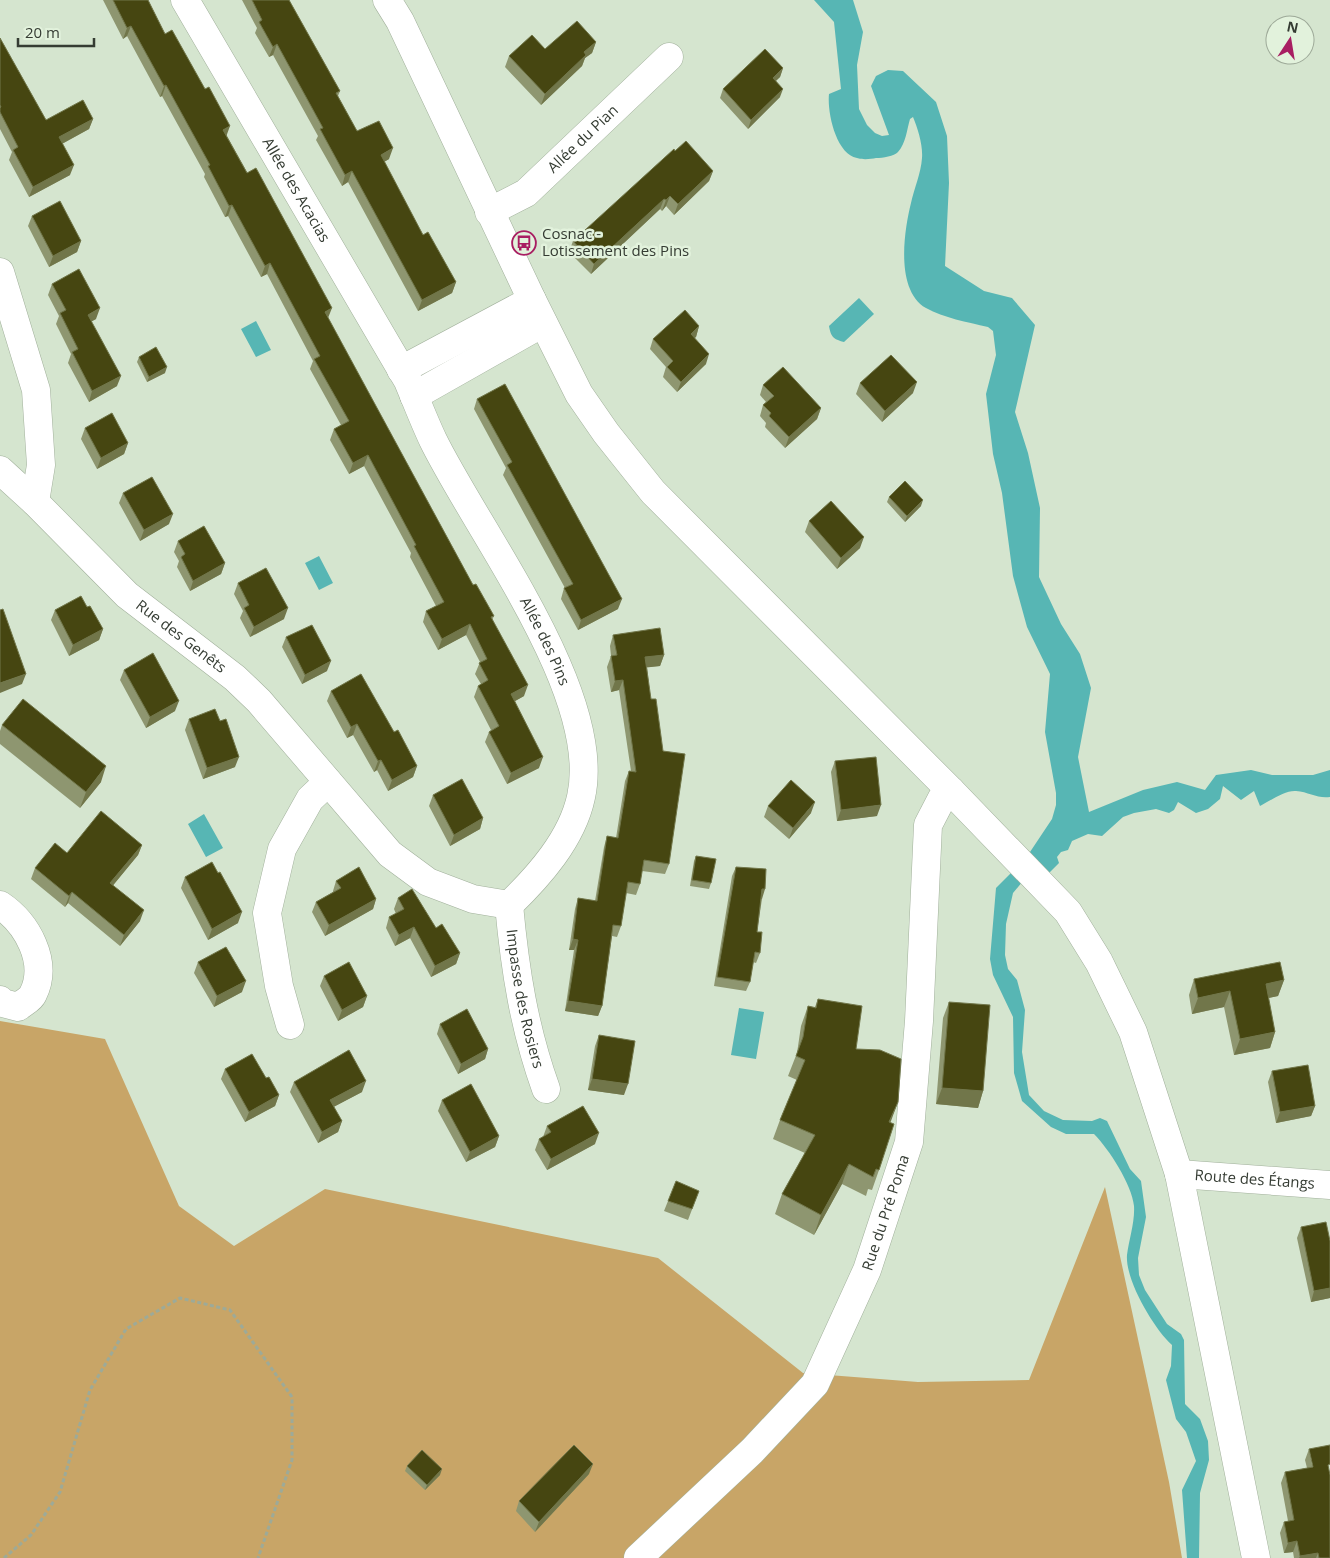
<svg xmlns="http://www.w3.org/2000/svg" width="1330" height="1558" font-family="'Open Sans',sans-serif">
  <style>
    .forest { fill: #c8a567 }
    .water { fill: #57b6b4 }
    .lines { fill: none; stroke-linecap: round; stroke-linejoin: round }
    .minor-casing { stroke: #a1b09b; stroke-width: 29 }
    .path { stroke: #9daa98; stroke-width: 3; stroke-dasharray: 4 2.5; stroke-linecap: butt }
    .minor { stroke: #fff; stroke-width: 28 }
    .wall { fill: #8e9670 }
    .shaded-wall { fill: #71764a }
    .building { fill: #464611; stroke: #71764a }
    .labels { text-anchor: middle; stroke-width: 5; stroke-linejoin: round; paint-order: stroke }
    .street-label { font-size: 15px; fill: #353c33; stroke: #e2f2dc }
    .poi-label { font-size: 15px; fill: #353c33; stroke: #e2f2dc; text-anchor: start }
  </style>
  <rect width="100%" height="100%" fill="#d5e5cf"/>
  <path class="forest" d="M0,1021L105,1039L179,1206L234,1246L325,1189L658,1258L803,1373L918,1382L1029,1380L1105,1187L1169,1482L1182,1558H0Z"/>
  <path class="water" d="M814,0H853L863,32L857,65L859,109L867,125L875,133L882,136L889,135L871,86L876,76L888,70L903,71L936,102L947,136L949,183L945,266L984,291L1012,298L1035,325L1015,412L1028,453L1040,508L1039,577L1061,624L1080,654L1091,688L1078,757L1089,812L1143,790L1177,782L1205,790L1216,775L1251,770L1272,775H1313L1330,770V797C1318,799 1309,792 1296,791C1285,790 1270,801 1260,806L1254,791L1241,800L1223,786L1220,799L1208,809L1196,813L1178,802L1174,810L1169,813L1156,809L1134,813L1123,817L1102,836L1088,834L1072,841L1068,850L1061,852L1057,857L1059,863L1048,874L1024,861L1052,819L1056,805V793L1045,732L1050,674L1027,627L1013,576L1002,493L993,454L986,394L996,355L993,331L988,327C967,322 944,318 926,308C895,290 904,231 911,203C914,189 921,173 922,158C923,145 918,129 913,117L910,119C907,129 906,143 898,152C894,156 883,158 876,158C871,159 863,160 857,158C836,154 827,112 829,94L841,89L834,22Z
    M859,298L874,314L844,342C833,339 831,337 829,326Z
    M256,321L271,350L256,357L241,329Z
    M319,556L333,583L319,590L305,563Z
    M204,814L223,848L206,857L188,824Z
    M1012,872L1023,881L1013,893L1006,924L1005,955L1008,969L1017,980L1025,1010L1022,1052L1029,1095L1044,1111L1063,1120L1092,1121L1100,1118L1107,1121L1130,1169L1141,1181L1146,1217L1138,1258L1139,1275L1145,1290L1167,1324L1181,1334L1184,1340L1185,1404L1200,1419L1208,1441L1209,1460L1200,1493L1199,1558H1187L1182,1490L1196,1461L1186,1432L1176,1419L1166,1380L1171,1366L1172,1345C1154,1329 1125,1280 1127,1255C1129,1239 1135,1222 1134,1206C1132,1185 1109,1149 1094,1134H1066L1051,1127L1022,1101L1014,1073L1013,1017L993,975L990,959L996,888Z
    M739,1008L764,1012L756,1059L731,1055Z"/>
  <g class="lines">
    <g class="minor-casing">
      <g id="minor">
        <path id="s1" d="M185,0L408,381C416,400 424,421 433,440C478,532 604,694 581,797C572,839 539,876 509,905"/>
        <path d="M387,0L400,21L532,300L579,394L606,433L653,492L951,791L1068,912L1099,962L1133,1032L1179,1174L1256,1558"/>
        <path id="s2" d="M489,212L526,193L669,57"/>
        <path id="s3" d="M0,272L36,390L41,465L35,502L127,595L235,678L259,701L390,854L428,882L473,899L509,905"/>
        <path d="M401,370L532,300"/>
        <path d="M414,396L543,323"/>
        <path d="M0,470L35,502"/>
        <path d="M0,905C27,923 49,962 33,994C31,999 23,1003 18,1007L3,1003L0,1000"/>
        <path id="s4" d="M509,905C515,970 524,1028 546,1089"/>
        <path d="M290,1025L279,986L267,913L282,849L310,799L328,782"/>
        <path id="s5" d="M1179,1174L1330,1185"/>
        <path id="s6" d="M638,1558L752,1451L815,1384L867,1270L909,1142L919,1021L928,825L942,798L951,791"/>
      </g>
    </g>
    <path class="path" d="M4,1558L31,1535L60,1492L90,1390L126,1329L180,1298L230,1310L292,1397V1460L258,1558"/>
    <use href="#minor" class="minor"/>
  </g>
  <path class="wall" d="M103,0H148L165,34L227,136L328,318L473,585L494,616L492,620L524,696L515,701L539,768L507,784L485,742L489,732L491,730L474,697L478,686L481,684L475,674L480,662L466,635L438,650L423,622L426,611L436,606L410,557L411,553L364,466L349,474L330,440L334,429L341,425L310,369L313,361L267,274L261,277L228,216L225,217L204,177L205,174L162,96L160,97L127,36L123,39Z
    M242,0H289L340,91L338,96L357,131L389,159L384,162L423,235L456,282L452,293L418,311L348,182L342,186L316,140L318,136L273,55L269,57L255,33L257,28Z
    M0,38L46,120L93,119L89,129L62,144L70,175L29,197L9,160L12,152L0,129Z
    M596,42L592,53L585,58L582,66L541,105L505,67L509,56L545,49Z
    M783,68L780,77L776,81L780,97L748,129L720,98L723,89Z
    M675,151L713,171L709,181L674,215L666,206L662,211L660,209L591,274L569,252L573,241Z
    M32,216L81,241L77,252L49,267L28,226Z
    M52,284L96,319L91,321L117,386L89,402L68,363L71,354L56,324L59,316L48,295Z
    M699,326L696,337L694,338L706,364L677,392L663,377L666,367L650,349L653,339Z
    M139,357L165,373L147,382L137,362Z
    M860,383L913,393L882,422L856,394Z
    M763,385L821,408L817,419L785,448L765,427L766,423L760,416L763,405L766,402L760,395Z
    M477,399L618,609L578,630L561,599L564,588H565L503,475L506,468L474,409Z
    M85,428L128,443L124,454L97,469L81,439Z
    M123,493L169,524L140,541L119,503Z
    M889,497L921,506L905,522L887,502Z
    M809,521L860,548L837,569L805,532Z
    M178,541L225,563L221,574L190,591L177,567L179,561L174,552Z
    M238,583L284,619L250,637L240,618L243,611L234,594Z
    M87,607L103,629L99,640L69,656L51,620L55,610Z
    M613,635L664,655L660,666L647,667L669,864L665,874L642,871L640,884L636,895L626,893L621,926L617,937L612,936L602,1006L598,1016L565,1011L574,950H569L575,909L578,898L595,901L604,847L607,836L616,838L625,781L629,771H631L619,690L611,692L607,667L611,656L610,646Z
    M286,637L327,671L302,684L282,647Z
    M124,670L175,711L146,728L120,680Z
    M331,691L394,732L417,766L413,777L388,791L377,770L374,772L353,735L347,738L327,701Z
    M189,719L235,767L203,779L185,730Z
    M2,725L101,782L80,808L0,744V731Z
    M835,761L877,816L837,821L831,772Z
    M433,795L483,818L480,829L450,846L429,806Z
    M768,806L811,813L789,839L764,817Z
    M142,845L138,855L113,885L140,921L120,946L68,903L65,907L31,879L35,868L67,853Z
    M696,856L711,883L709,889L690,886L694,861Z
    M736,867L762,899L757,932L760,953L756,963L753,962L750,982L746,991L714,986L732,876Z
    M218,873L238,923L208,940L181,888L185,877Z
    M336,881L376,899L373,909L325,936L312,912L316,902L333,892V891Z
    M398,898L436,928L460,953L456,964L431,977L410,938L395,946L386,928L389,917L396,914L394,909Z
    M198,962L242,992L214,1007L194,973Z
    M324,976L367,996L363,1007L338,1021L320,986Z
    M1194,979L1284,980L1278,996L1268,998L1275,1032L1270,1048L1234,1055L1224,1007L1192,1014L1189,995Z
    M818,999L856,1049L890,1123L879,1170L872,1190L868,1189L866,1196L842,1184L814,1235L775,1214L782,1194L805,1153L773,1139L780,1120L797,1080L788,1076L797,1053L801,1026L808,1006L815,1007Z
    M949,1002L983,1091L978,1108L936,1104L943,1018Z
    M440,1024L488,1049L485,1059L458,1074L437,1034Z
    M599,1035L624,1095L588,1090L595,1046Z
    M225,1069L266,1078L279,1095L275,1106L245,1122L221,1079Z
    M1272,1071L1315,1106L1311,1116L1276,1123L1268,1082Z
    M294,1082L362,1092L333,1107L342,1121L338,1132L318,1143L290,1092Z
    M442,1100L499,1136L495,1147L466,1162L438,1111Z
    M547,1126L595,1144L547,1170L535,1150L539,1139L543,1137Z
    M699,1191L688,1220L664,1211L668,1201Z
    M1301,1227L1330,1241V1298L1311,1302L1297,1238Z
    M1309,1449L1330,1558H1294L1293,1552L1284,1553L1280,1533L1284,1522L1288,1521L1281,1483L1285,1472L1307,1468L1305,1460Z
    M407,1466L440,1475L425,1490L405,1471Z
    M589,1474L535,1532L516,1511L519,1501Z"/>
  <path class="shaded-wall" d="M131,26L127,36L123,39L127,28Z
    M596,42L592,53L585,58L582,66L541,105L545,94L584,52Z
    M277,44L273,55L269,57L273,47Z
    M783,68L780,77L770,86L773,78Z
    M166,85L162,96L160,97L164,86Z
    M783,89L780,97L748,129L751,120Z
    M93,119L89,129L56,147L59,137Z
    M230,126L226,137L223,130Z
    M393,148L389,159L377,166L381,155Z
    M74,165L70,175L29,197L33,187Z
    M352,171L348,182L342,186L345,175Z
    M713,171L709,181L674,215L678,204Z
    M670,196L666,206L662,211L666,200Z
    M664,199L660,209L591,274L594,264Z
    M232,205L228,216L225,217L229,206Z
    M81,241L77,252L49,267L53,256Z
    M270,263L267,274L261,277L265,266Z
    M456,282L452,293L418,311L422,300Z
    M100,308L96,319L84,326L88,315Z
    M332,308L328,318L325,312Z
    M699,326L696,337L687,344L691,334Z
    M709,354L706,364L677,392L681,382Z
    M167,367L165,373L147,382L149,377Z
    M121,376L117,386L89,402L92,391Z
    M917,382L913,393L882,422L885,411Z
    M821,408L817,419L785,448L789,437Z
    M128,443L124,454L97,469L101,458Z
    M368,455L364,466L349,474L353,463Z
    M923,500L921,506L905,522L907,516Z
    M173,514L169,524L140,541L144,530Z
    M864,537L860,548L837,569L841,558Z
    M225,563L221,574L190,591L193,581Z
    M622,599L618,609L578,630L581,620Z
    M288,608L284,619L250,637L254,627Z
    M470,624L466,635L438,650L442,639Z
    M103,629L99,640L69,656L73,645Z
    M664,655L660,666L642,668L645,657Z
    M331,661L327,671L302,684L305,675Z
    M26,674L22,684L0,693V683Z
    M623,680L619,690L611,692L615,681Z
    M528,685L524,696L508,705L511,694Z
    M179,701L175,711L146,728L150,717Z
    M357,724L353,735L347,738L351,727Z
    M239,757L235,767L203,779L207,768Z
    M543,757L539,768L507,784L511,773Z
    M381,760L377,770L374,772L378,761Z
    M106,766L101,782L80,808L86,792Z
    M417,766L413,777L388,791L392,780Z
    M815,802L811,813L789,839L793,828Z
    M881,805L877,816L837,821L841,810Z
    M483,818L480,829L450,846L454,835Z
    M142,845L138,855L106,894L110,883Z
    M762,889H765L762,899H759Z
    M72,892L68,903L65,907L69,896Z
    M376,899L373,909L325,936L329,925Z
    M144,910L140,921L120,946L124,935Z
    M242,912L238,923L208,940L212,929Z
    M414,927L410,938L395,946L399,935Z
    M573,939L578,940L574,950H569Z
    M460,953L456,964L431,977L435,966Z
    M1284,980L1278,996L1260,1000L1266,984Z
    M246,981L242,992L214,1007L217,996Z
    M1230,991L1224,1007L1192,1014L1198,998Z
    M367,996L363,1007L338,1021L342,1010Z
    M568,1001L602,1006L598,1016L565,1011Z
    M1275,1032L1270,1048L1234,1055L1240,1039Z
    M488,1049L485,1059L458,1074L461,1064Z
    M592,1079L628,1084L624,1095L588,1090Z
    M366,1081L362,1092L326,1111L330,1100Z
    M942,1088L983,1091L978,1108L936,1104Z
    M279,1095L275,1106L245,1122L249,1112Z
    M898,1102L891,1121L881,1142L889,1122Z
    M1315,1106L1311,1116L1276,1123L1280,1112Z
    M342,1121L338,1132L318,1143L322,1132Z
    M599,1133L595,1144L547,1170L551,1159Z
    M499,1136L495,1147L466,1162L470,1152Z
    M849,1164L842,1184L814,1235L821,1215Z
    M1330,1288V1298L1311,1302L1314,1291Z
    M593,1464L589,1474L535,1532L539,1522Z
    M442,1469L440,1475L425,1490L427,1485Z
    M1297,1541L1293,1552L1284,1553L1288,1543Z
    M1318,1553L1316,1558H1299L1300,1556Z"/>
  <path class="building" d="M113,0H148L165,34L172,30L205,89L209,87L230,126L223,130L247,173L256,168L332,308L325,312L473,585L476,584L494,616L491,617L528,685L511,694L543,757L511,773L489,732L499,726L478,686L488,680L479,663L487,659L470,624L442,639L426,611L444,602L414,546L416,545L368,455L353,463L334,429L349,421L314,359L320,356L270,263L265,266L232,205L229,206L208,166L210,165L166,85L164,86L131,26L127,28Z
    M252,0H289L340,91L336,93L357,131L379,121L393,148L381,155L423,235L428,232L456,282L422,300L352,171L345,175L320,129L323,128L277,44L273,47L259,22L262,20Z
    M577,21L596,42L584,52L586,55L545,94L509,56L532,35L545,49Z
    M0,38L46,120L83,100L93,119L59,137L74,165L33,187L13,150L18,147L0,112V108L1,107L0,105Z
    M765,49L783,68L773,78L783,89L751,120L723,89Z
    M686,141L713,171L678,204L670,196L666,200L664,199L594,264L573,241L674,149L675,151Z
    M60,201L81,241L53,256L32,216Z
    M79,269L100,308L88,315L121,376L92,391L72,352L78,349L60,313L66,310L52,284Z
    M685,310L699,326L691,334L709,354L681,382L667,367L673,361L653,339Z
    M156,347L167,367L149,377L139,357Z
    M891,355L917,382L885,411L860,383Z
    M783,367L821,408L789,437L769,416L771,413L763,405L774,396L763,385Z
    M505,384L622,599L581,620L564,588L573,584L507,465L512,462L477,399Z
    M112,413L128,443L101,458L85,428Z
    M152,477L173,514L144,530L123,493Z
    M905,481L923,500L907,516L889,497Z
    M831,501L864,537L841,558L809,521Z
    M204,526L225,563L193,581L181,557L185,554L178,541Z
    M266,568L288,608L254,627L244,608L249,605L238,583Z
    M81,596L87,607L90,606L103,629L73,645L55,610Z
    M3,609L26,674L0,683V610Z
    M312,625L331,661L305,675L286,637Z
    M660,628L664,655L645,657L651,699H656L663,751L685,754L669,864L644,860L640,884L628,882L621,926L613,925L602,1006L568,1001L578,940L573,939L578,898L597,901L607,836L618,838L629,771L636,772L623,680L615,681L611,656L617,655L613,635Z
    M153,653L179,701L150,717L124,670Z
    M361,674L394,732L398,730L417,766L392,780L381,760L378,761L357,724L351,727L331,691Z
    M23,699L106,766L86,792L2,725Z
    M215,709L220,721L226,719L239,757L207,768L189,719Z
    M876,757L881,805L841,810L835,761Z
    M462,779L483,818L454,835L433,795Z
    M791,780L815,802L793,828L768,806Z
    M101,811L142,845L110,883L144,910L124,935L72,892L69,896L35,868L55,843L67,853Z
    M696,856L716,859L711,883L692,880Z
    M212,862L218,873L220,872L242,912L212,929L185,877Z
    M359,867L376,899L329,925L316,902L341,888L336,881Z
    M736,867L766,869L765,889H762L757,932H762L760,953L755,952L750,982L717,977Z
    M412,889L436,928L442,924L460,953L435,966L414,927L399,935L389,917L404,909L398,898Z
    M226,947L246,981L217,996L198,962Z
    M349,962L367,996L342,1010L324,976Z
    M1280,962L1284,980L1266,984L1275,1032L1240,1039L1230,991L1198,998L1194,979Z
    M818,999L862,1006L856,1049L880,1050L901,1059L898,1102L889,1122L894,1124L879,1170L876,1169L873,1177L849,1164L821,1215L782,1194L815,1135L780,1120L805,1060L796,1056L803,1037L808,1006L816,1008Z
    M949,1002L990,1005L983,1091L942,1088Z
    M467,1009L488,1049L461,1064L440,1024Z
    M599,1035L635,1041L628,1084L592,1079Z
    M349,1050L366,1081L330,1100L342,1121L322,1132L294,1082Z
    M252,1054L266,1078L269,1077L279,1095L249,1112L225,1069Z
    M1308,1065L1315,1106L1280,1112L1272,1071Z
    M471,1084L499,1136L470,1152L442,1100Z
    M583,1106L599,1133L551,1159L539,1139L551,1132L547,1126Z
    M676,1181L699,1191L692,1209L668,1201Z
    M1326,1222L1330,1241V1288L1314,1291L1301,1227Z
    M574,1445L593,1464L539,1522L519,1501Z
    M1330,1445V1464L1328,1465L1330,1475V1558H1319L1318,1553L1300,1556L1297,1541L1288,1543L1284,1522L1294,1520L1285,1472L1313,1467L1309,1449Z
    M422,1450L442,1469L427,1485L407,1466Z"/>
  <defs>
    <g id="bus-ring" transform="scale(1.25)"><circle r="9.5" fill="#e2f2dc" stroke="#a81e62" stroke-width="1.5"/><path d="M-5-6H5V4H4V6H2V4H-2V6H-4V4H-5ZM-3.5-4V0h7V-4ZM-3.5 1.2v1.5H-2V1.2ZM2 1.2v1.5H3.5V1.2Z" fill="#a81e62"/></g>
  </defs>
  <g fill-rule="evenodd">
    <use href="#bus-ring" x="524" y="243"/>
  </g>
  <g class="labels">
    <g class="street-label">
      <text dy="5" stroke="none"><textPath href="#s2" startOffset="120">Allée du Pian</textPath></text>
      <text dy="5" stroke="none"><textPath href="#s1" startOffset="220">Allée des Acacias</textPath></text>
      <text dy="5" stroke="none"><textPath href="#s3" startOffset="435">Rue des Genêts</textPath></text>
      <text dy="5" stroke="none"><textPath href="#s1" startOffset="736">Allée des Pins</textPath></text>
      <text dy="5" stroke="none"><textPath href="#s4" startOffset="95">Impasse des Rosiers</textPath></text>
      <text dy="5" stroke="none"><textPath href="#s5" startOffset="76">Route des Étangs</textPath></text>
      <text dy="5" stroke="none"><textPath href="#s6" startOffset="434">Rue du Pré Poma</textPath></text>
    </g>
    <g class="poi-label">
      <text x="542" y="239">Cosnac -<tspan x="542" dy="17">Lotissement des Pins</tspan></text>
    </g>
  </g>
  <g transform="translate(1290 40) rotate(12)"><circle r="24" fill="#e2f2dc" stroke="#9da998"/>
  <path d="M0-4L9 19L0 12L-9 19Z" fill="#a81e62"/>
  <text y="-8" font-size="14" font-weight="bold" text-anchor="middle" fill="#353c33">N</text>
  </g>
  <path d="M18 38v8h76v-8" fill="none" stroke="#353c33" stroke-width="2.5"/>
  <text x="25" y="38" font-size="15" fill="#353c33" stroke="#e2f2dc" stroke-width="4" paint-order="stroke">20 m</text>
</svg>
